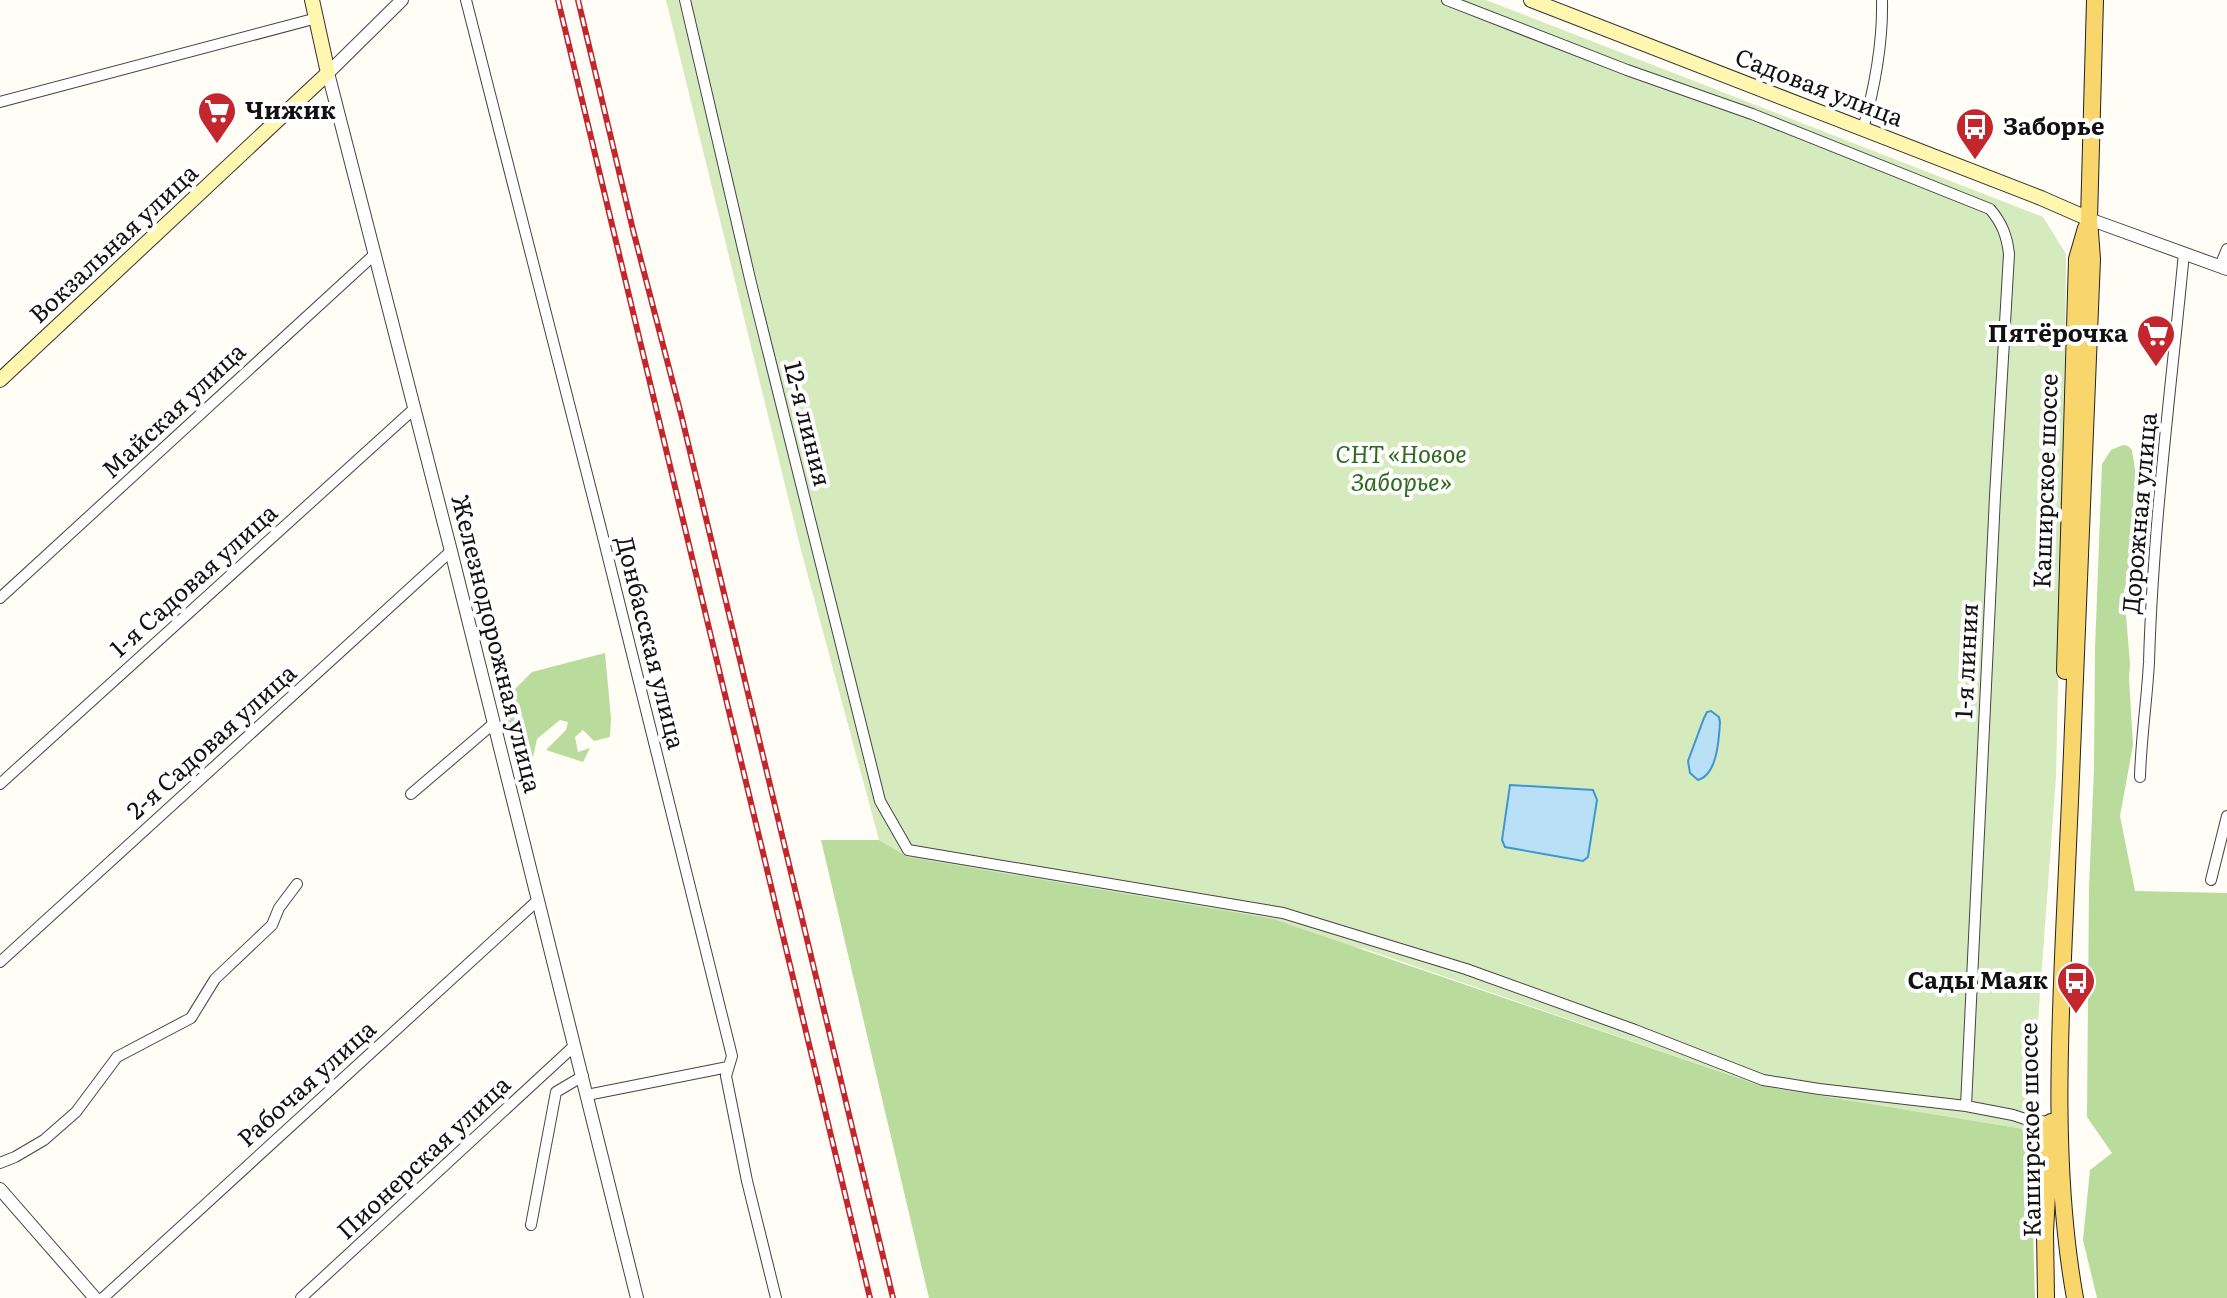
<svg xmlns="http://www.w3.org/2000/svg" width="2227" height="1298" font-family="Literata,serif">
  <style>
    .green { fill: #d5ebbd }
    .forest { fill: #b9dc9c }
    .water { fill: #b9e0f7; stroke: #3f96cf; stroke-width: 2 }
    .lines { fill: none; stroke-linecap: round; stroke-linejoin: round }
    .minor-casing { stroke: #444; stroke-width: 12 }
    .tertiary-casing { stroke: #444; stroke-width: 14 }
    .secondary-casing { stroke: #333; stroke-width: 16 }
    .primary-casing { stroke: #222; stroke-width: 18 }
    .minor { stroke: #fff; stroke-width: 10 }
    .tertiary { stroke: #fff; stroke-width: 12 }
    .secondary { stroke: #fff6b0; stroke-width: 14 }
    .primary { stroke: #f9d66b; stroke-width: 16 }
    .rail-casing { stroke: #c4262e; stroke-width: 6 }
    .rail { stroke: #fff; stroke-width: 3; stroke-dasharray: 9; stroke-linecap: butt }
    .labels { text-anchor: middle; stroke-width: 8; stroke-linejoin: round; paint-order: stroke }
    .street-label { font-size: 24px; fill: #111; stroke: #fff }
    .poi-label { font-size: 24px; font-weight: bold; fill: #111; stroke: #fff; text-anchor: start }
    .park-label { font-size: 24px; font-style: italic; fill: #2f6b1f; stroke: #fff }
  </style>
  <rect width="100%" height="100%" fill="#fffdf5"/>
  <path class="green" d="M666,0H1486L2043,217L2066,254L2065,358L2056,776L2030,1130L1762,1086L1365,949L908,857L879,840L801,550Z"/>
  <path class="forest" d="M2123,445L2128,446L2132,450L2136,476L2130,541L2134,562L2124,590L2130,664L2129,678L2133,745L2120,816L2135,891L2227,893V1298H2097L2083,1240L2090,1170L2112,1153L2087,1117L2089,888L2094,768L2095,649L2102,464L2111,450Z
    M605,653L611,718L610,737L594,741L583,730L575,737L578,752L590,748L583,762L546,750L566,730L568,722L560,720L537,739L531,766L513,758L500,704L532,672Z
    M821,840H879L908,857L1273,919L1762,1086L2030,1130L2035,1298H929Z"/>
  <path class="water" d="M1711,711L1719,717L1720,722C1719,740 1717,775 1698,780L1690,773L1688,761L1704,718L1707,712Z
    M1510,785L1593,790L1597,800L1588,857L1583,861L1505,847L1502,840Z"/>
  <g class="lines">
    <g class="minor-casing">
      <path id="minor" d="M466,0L600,525L732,1056L726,1076L747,1181L776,1298
        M685,0L751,283L880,801L908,850L1283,913L1466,969L1635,1030L1763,1080L1819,1089L1966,1106L2013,1115L2028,1120L2051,1122
        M1447,0L1627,70L1752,114L1990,209C2002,223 2007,236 2009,254L1995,496L1966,1106
        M0,102L317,18
        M1863,129C1875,86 1883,45 1882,0
        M2220,266L2227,249
        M0,598L375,254
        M2140,777C2141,738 2147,700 2149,662C2153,525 2171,389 2184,253
        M0,784L415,408
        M411,794L493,724
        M2211,880L2227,816
        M0,962L451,551
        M587,1095L728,1067
        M0,1163L15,1157L44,1140L76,1112L117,1057L191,1018L215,979L272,925L279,908L297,884
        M531,1225L556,1092L583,1076
        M103,1298L538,900
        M301,1298L573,1047"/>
    </g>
    <g class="tertiary-casing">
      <path id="tertiary" d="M402,0L328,73L451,551L637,1298
        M2089,219L2227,269
        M0,1189L95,1298"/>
    </g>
    <g class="secondary-casing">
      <path id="secondary" d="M1531,0L2041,198L2089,219
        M0,380L328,73L312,0"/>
    </g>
    <g class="primary-casing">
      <path id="primary" d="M2065,671L2077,259L2086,228
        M2046,1298L2045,1232L2051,1122
        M2075,1298C2049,1154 2062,992 2068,845C2077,650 2084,455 2092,259L2089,219L2095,0"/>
    </g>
    <use href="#minor" class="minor"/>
    <use href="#tertiary" class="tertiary"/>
    <use href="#secondary" class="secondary"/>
    <use href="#primary" class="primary"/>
    <g class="rail-casing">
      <path id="rail" d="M558,0L870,1298
        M578,0L633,230L681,414L893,1298"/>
    </g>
    <use href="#rail" class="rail"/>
  </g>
  <defs>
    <g id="supermarket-pin" transform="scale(2)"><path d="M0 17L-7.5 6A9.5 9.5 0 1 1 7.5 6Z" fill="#c4262e" stroke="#fff"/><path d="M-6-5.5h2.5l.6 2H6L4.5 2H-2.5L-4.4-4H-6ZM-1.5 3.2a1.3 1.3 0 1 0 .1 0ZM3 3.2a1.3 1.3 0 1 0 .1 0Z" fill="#fff"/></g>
    <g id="bus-pin" transform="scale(2)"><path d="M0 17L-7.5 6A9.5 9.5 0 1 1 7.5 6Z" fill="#c4262e" stroke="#fff"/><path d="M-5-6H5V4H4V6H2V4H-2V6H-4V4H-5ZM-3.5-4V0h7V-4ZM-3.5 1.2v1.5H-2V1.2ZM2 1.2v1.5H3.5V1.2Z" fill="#fff"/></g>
  </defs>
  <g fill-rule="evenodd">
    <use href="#supermarket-pin" x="217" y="111"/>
    <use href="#bus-pin" x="1975" y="127"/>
    <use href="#supermarket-pin" x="2156" y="334"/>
    <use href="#bus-pin" x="2076" y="981"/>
  </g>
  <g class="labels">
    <g class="street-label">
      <text transform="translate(1819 88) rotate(21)" y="8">Садовая улица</text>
      <text transform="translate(114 244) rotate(-43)" y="8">Вокзальная улица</text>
      <text transform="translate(174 411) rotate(-43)" y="8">Майская улица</text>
      <text transform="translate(807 424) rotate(76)" y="8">12-я линия</text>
      <text transform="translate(2046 481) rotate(-88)" y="8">Каширское шоссе</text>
      <text transform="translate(2140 513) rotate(-85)" y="8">Дорожная улица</text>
      <text transform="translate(194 581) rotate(-42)" y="8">1-я Садовая улица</text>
      <text transform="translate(650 643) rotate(76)" y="8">Донбасская улица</text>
      <text transform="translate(496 644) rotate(76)" y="8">Железнодорожная улица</text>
      <text transform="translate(1967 661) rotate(-87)" y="8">1-я линия</text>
      <text transform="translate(212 742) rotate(-42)" y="8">2-я Садовая улица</text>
      <text transform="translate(307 1084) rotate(-42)" y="8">Рабочая улица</text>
      <text transform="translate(2031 1130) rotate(-91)" y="8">Каширское шоссе</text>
      <text transform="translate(424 1158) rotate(-43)" y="8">Пионерская улица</text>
    </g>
    <g class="poi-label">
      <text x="245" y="119">Чижик</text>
      <text x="2003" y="135">Заборье</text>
      <text x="2128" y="342" text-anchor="end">Пятёрочка</text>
      <text x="2048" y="989" text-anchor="end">Сады Маяк</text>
    </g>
    <g class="park-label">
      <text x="1401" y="463">СНТ «Новое<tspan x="1401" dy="28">Заборье»</tspan></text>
    </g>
  </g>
</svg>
